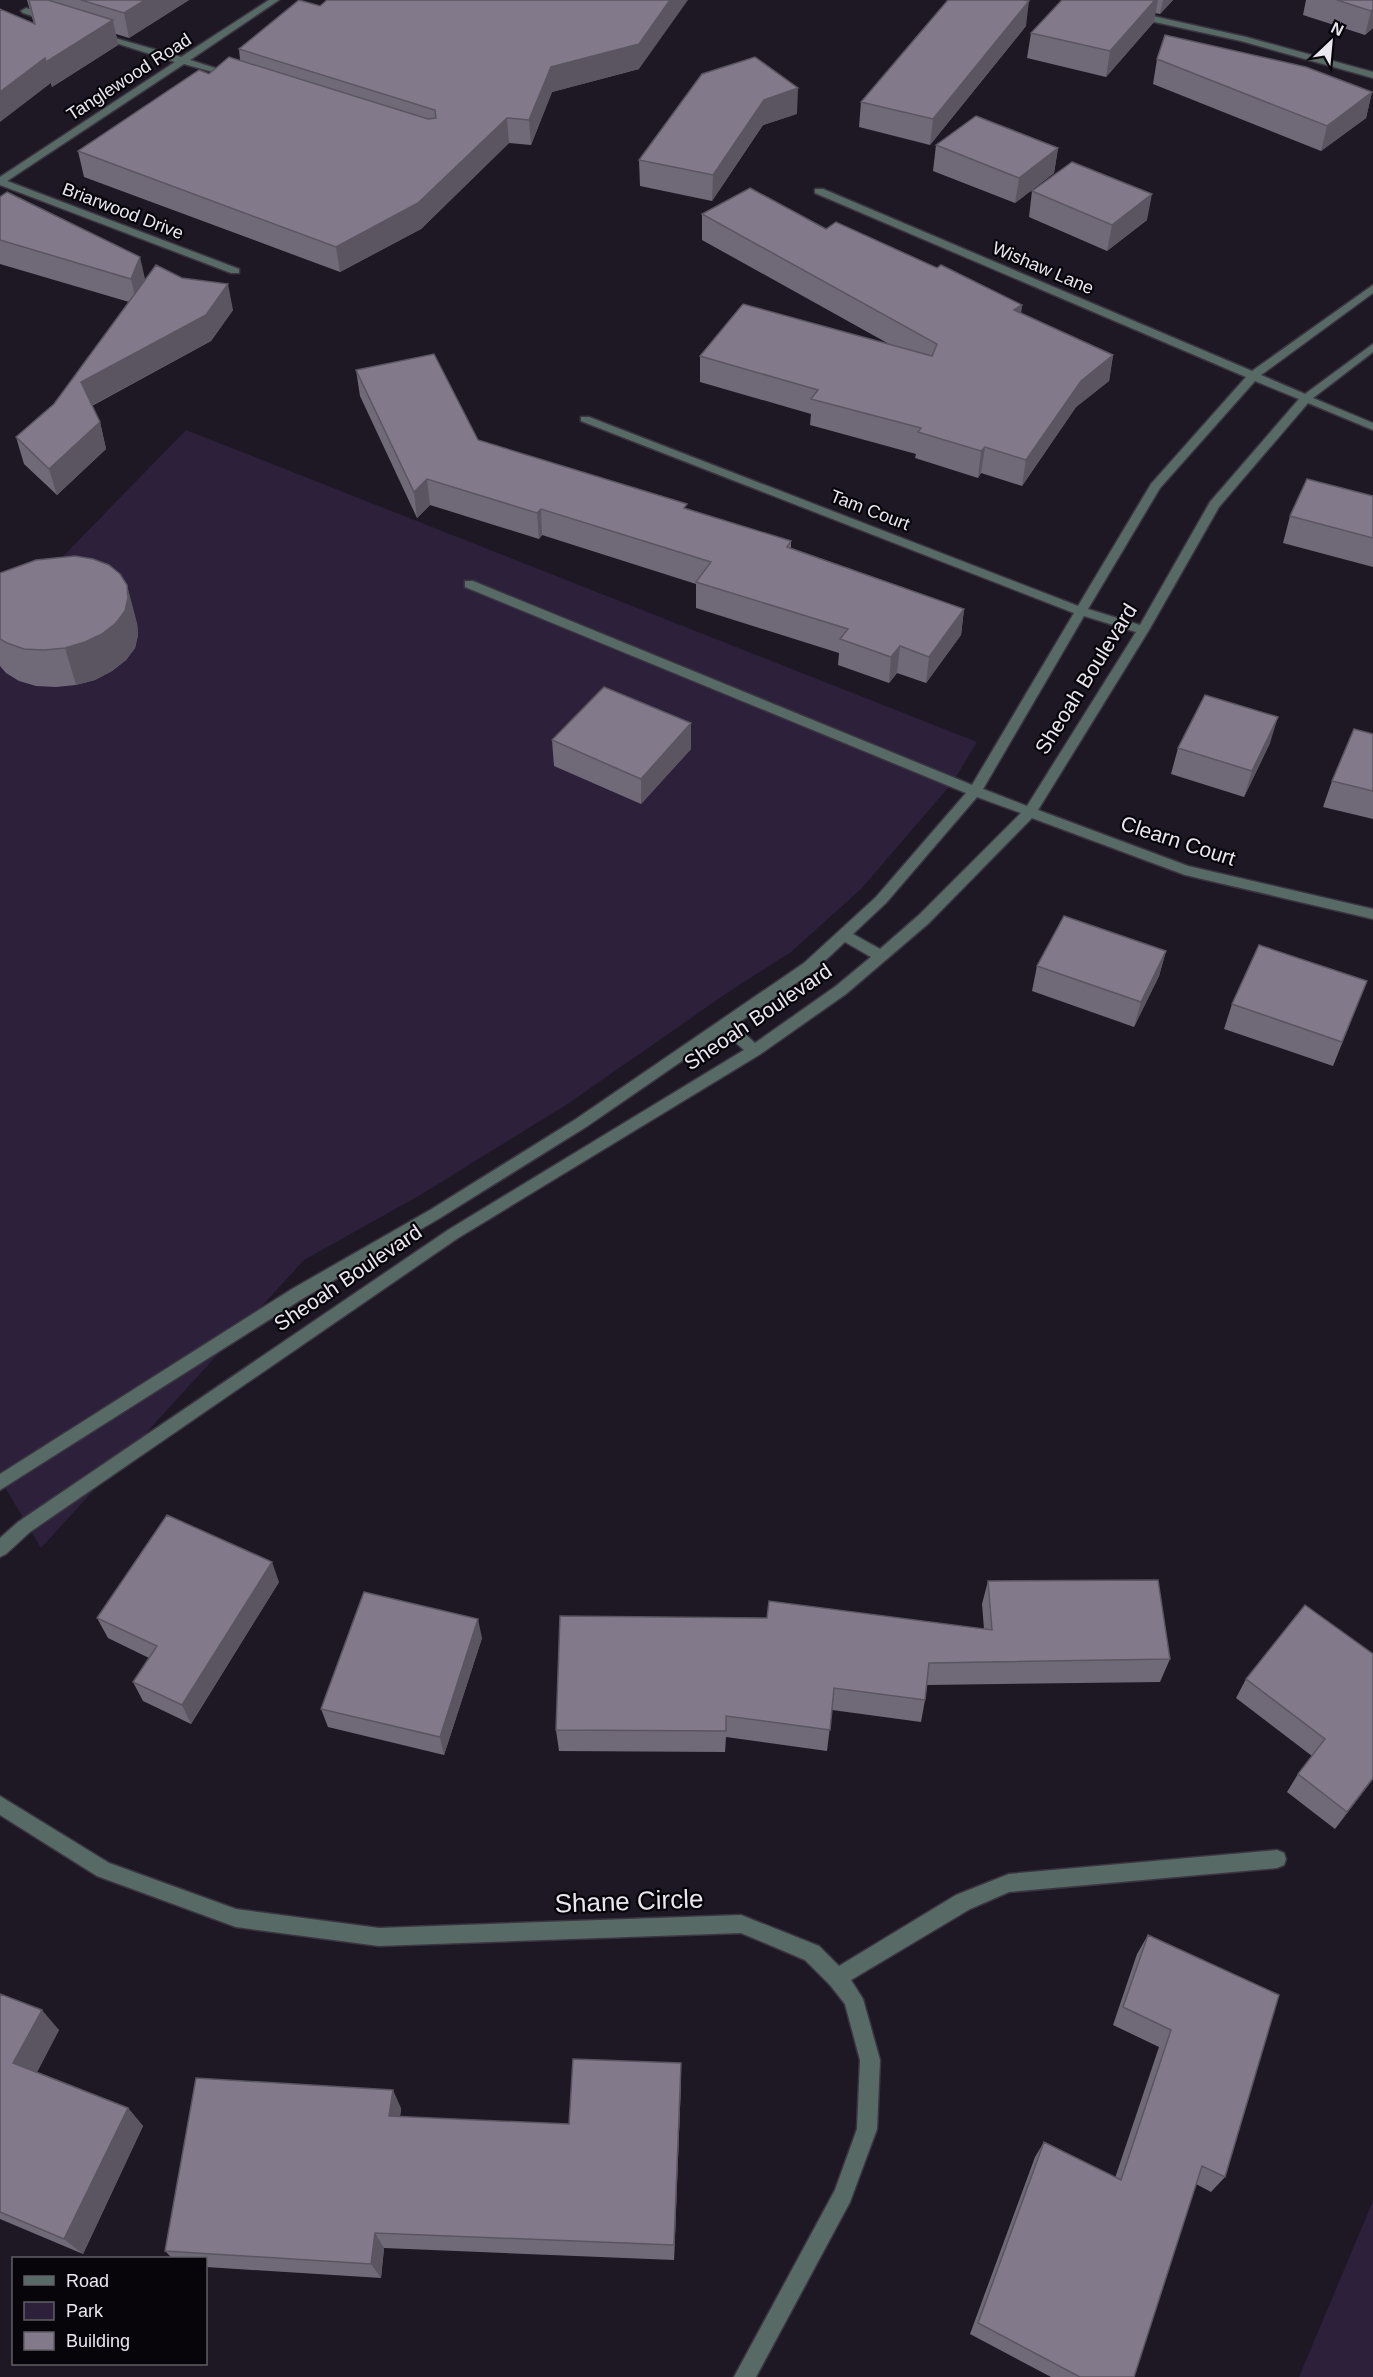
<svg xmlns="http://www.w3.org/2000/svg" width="1373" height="2377" font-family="Helvetica,sans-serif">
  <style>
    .green { fill: #2c203a }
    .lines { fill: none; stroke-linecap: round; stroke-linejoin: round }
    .minor-casing { stroke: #3b3541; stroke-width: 3 }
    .minor { fill: #576a65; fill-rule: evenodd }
    .wall { fill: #706978 }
    .shaded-wall { fill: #5b5561 }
    .building { fill: #827a8b; stroke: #5b5561; stroke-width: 1.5 }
    .labels { text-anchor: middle; stroke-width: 4.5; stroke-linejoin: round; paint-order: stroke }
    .far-street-label { font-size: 18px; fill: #ebe7f0; stroke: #07050a }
    .street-label { font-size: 21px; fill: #ebe7f0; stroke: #07050a }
    .near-street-label { font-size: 26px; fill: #ebe7f0; stroke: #07050a }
  </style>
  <rect width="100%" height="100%" fill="#1e1825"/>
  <path class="green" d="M186,430L977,742L953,782L861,889L791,952L727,993L566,1105L422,1194L304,1260L41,1548L0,1479V621Z
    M1373,2201V2377H1299Z"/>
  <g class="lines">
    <g class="minor-casing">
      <path id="minor" d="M269,0H279L190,60L234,74V78L184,64L7,181L239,269V273H231L0,185V177L175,62L94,36V32L181,57Z
        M26,8L54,17L56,19L51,22L23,13L21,11Z
        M1135,12L1246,37L1373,72V78L1241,41L1132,17V13Z
        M815,189H823L1252,371L1373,285V293L1261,375L1305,394L1373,344V352L1313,398L1373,423V430L1308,403L1219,507L1149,630L1038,810L1188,866L1373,909V919L1185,875L1032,818L929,923L846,994L759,1055L458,1238L30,1532L6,1554L0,1557V1538L18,1522L448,1230L744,1050L724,1032L586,1127L440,1218L302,1299L0,1490V1474L292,1289L430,1210L576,1119L804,963L876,897L966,793L465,587V581H473L972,785L1074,613L581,421V417H589L1078,606L1151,484L1246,377L815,193ZM1255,381L1299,399L1210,502L1140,625L1088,609L1160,488ZM1084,616L1136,632L1027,806L983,789ZM977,797L1021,813L919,915L880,949L853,934L886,903ZM845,942L871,957L836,986L755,1043L735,1025L814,971Z
        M0,1796L109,1863L236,1909L379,1928L741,1915L819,1946L839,1966L956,1895L1009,1874L1277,1850L1284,1853L1286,1859L1284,1865L1277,1868L1009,1892L970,1909L851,1980L863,1999L880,2060L877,2129L850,2202L756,2377H734L835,2190L857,2129L860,2060L845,2004L830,1985L805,1960L741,1933L379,1946L236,1927L97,1876L0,1815Z"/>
    </g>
    <use href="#minor" class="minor"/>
  </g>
  <path class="wall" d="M27,0H189L129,38L116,34L118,45L52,87Z
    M1062,0H1173L1160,14L1155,13L1154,22L1106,77L1027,58L1031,33Z
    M1306,0H1373V28L1365,35L1303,15Z
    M320,6L639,69L552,92L531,145L509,143L421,229L340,272L84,177L78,151L209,74L240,60L239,49Z
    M1026,26L930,145L859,127L861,102Z
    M1157,59L1372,92L1366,118L1321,151L1153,84Z
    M797,114L763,125L712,201L640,186L639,160Z
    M936,145L1058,148L1054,173L1015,203L933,171Z
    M1032,191L1147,220L1107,251L1029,217Z
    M0,197L145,280L233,310L211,341L92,406L100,422L106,449L57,495L24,464L16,437L54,404L129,302L0,264Z
    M702,214L826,229L937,268L1022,305L1021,313L1113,355L1109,381L1076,407L1022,486L981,473L978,478L915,458L916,454L810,425L811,414L700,382V356L889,344L702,240Z
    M356,370L478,440L687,509L791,541V548L964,609L961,635L926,683L897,673L889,683L838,665L839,653L696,608V584L542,535L539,539L430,505L417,518L360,396Z
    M1373,496V567L1283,543L1290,516Z
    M0,573L137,623L138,635L135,648L126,660L112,671L95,680L76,685L56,687L36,686L19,681L6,673L0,666Z
    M1373,734V819L1323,807L1332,781Z
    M552,740L691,749L641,804L554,766Z
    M1270,743L1244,797L1171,774L1178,748Z
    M1166,951L1159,976L1134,1027L1032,991L1037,966Z
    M1367,981L1333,1066L1224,1029L1232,1004Z
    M988,1581L1170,1659L1160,1682L927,1685L925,1700L921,1722L832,1710L827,1751L726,1737L725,1752L559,1751L556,1730L767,1618L984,1629L982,1604Z
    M279,1582L191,1724L143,1701L133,1682L149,1658L108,1638L97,1618Z
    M1305,1605L1373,1779L1335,1829L1287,1792L1298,1774L1312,1756L1236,1698L1246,1679Z
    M482,1638L444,1755L328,1727L321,1709Z
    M1148,1935L1225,2177L1211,2192L1196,2184L1134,2377H1051L970,2334L1035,2157L1044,2142L1115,2178L1159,2047L1113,2025L1137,1954Z
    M0,1994L59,2030L37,2072L128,2108L143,2126L83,2254L0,2219Z
    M681,2063V2082L674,2260L384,2248L381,2278L206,2267V2259H173L165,2251L401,2108L400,2117L569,2124Z"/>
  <path class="shaded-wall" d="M145,0H189L129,38L124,13Z
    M670,0H688L639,69L552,92L531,145L529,120L551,67Z
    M1155,0H1158L1154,22L1106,77L1110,51Z
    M1163,0H1173L1160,14Z
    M1029,1L1026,26L930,145L933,119Z
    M1373,9V28L1365,35L1371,11Z
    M113,20L118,45L52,87L46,62Z
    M45,58L51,83L0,122V92Z
    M798,88L797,114L763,125L712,201L713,175L764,100Z
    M1372,92L1366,118L1321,151L1327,126Z
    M507,118L509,143L421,229L340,272L336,247Z
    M1058,148L1054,173L1015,203L1019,178Z
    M1152,194L1147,220L1107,251L1112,225Z
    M140,257L146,283L137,305L131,279Z
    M228,284L233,310L211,341L87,408L81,382Z
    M1022,305L1018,332L1014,310Z
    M1113,355L1109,381L1076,407L1022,486L1026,460L1081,381Z
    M100,422L106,449L57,495L49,469Z
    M985,447L981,473L978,478L981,451Z
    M427,479L430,505L417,518L414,492Z
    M541,509L542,535L539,539L537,513Z
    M127,585L137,623L138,635L135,648L126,660L112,671L95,680L76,685L65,648Z
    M964,609L961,635L926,683L929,657Z
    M900,646L897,673L889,683L891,657Z
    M1278,717L1270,743L1244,797L1252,771Z
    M691,723V749L641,804V779Z
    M1166,951L1159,976L1134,1027L1141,1002Z
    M272,1562L279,1582L191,1724L182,1705Z
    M478,1619L482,1638L444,1755L440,1737Z
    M1373,1778V1779L1335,1829L1347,1812Z
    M42,2010L59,2030L32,2082L13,2063Z
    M681,2063V2082L674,2260V2245Z
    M393,2090L401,2108L398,2134L389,2116Z
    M128,2108L143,2126L83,2254L64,2239Z
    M375,2233L384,2248L381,2278L371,2264Z"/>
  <path class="building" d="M29,0H48L113,20L46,62L45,58L0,92V9L35,24Z
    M81,0H145L124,13Z
    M299,0L320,6L327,0H670L639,44L551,67L529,120L507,118L418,203L336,247L78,151L199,70L209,74L229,57L428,119L436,118L435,110L239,49Z
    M948,0H1023L1029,1L933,119L861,102Z
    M1062,0H1155L1110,51L1031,33Z
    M1337,0H1373V9L1371,11Z
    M1165,35L1306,67L1372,92L1327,126L1157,59Z
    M755,57L798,88L764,100L713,175L639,160L702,74Z
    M976,116L1058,148L1019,178L936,145Z
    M1072,162L1152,194L1112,225L1032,191Z
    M750,188L826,229L836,222L937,268L941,265L1022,305L1014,310L1113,355L1081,381L1026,460L985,447L981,451L918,432L921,428L811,399L818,390L700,356L743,304L932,356L937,344L702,214Z
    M7,192L140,257L131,279L0,240V197Z
    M156,265L182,278L228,284L206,315L81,382L100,422L49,469L16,437L54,404Z
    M434,354L478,440L687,504L684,508L791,541L787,547L964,609L929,657L900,646L891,657L840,639L848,629L696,582L711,562L541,509L537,513L427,479L414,492L356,370Z
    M1307,479L1373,496V538L1290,516Z
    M75,556L93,559L109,565L120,574L127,585L128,598L125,611L116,623L102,634L85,642L65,648L44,650L24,649L7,643L0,639V573L36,560Z
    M604,687L691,723L641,779L552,740Z
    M1205,695L1278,717L1252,771L1178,748Z
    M1354,729L1373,734V791L1332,781Z
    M1064,916L1166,951L1141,1002L1037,966Z
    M1259,945L1367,981L1342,1042L1232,1004Z
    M167,1515L272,1562L182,1705L133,1682L157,1646L97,1618Z
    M1158,1580L1170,1659L929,1663L925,1700L834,1688L830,1730L726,1716V1731L556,1730L560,1616L767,1618L769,1601L992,1630L988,1581Z
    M364,1592L478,1619L440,1737L321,1709Z
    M1305,1605L1373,1654V1778L1347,1812L1298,1774L1325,1739L1246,1679Z
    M1148,1935L1279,1995L1225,2177L1202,2166L1134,2377H1080L978,2323L1044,2142L1121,2180L1171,2030L1123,2007Z
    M0,1994L42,2010L13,2063L128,2108L64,2239L0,2212Z
    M573,2059L681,2063L674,2245L375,2233L371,2264L165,2251L196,2078L393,2090L389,2116L569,2124Z"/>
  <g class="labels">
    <g class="far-street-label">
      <text transform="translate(129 77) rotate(-33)" y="6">Tanglewood Road</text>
      <text transform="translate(123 211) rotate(21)" y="6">Briarwood Drive</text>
      <text transform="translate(1043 268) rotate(23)" y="6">Wishaw Lane</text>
      <text transform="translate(870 510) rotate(21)" y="6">Tam Court</text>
    </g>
    <g class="street-label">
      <text transform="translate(1086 679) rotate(-58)" y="7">Sheoah Boulevard</text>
      <text transform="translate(1178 841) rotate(18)" y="7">Clearn Court</text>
      <text transform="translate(758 1017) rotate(-34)" y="7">Sheoah Boulevard</text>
      <text transform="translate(348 1278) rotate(-34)" y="7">Sheoah Boulevard</text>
    </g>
    <g class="near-street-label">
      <text transform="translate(629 1901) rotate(-2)" y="9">Shane Circle</text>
    </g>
  </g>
  <rect x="12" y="2257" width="195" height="108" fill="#07050a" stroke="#625f66" stroke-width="1.5"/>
  <rect x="24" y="2276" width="30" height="9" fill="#576a65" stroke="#625f66" stroke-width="1.5"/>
  <text x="66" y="2287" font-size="18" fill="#ebe7f0">Road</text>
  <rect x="24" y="2302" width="30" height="18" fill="#2c203a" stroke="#625f66" stroke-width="1.5"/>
  <text x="66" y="2317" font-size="18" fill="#ebe7f0">Park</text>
  <rect x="24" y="2332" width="30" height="18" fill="#827a8b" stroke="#625f66" stroke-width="1.5"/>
  <text x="66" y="2347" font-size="18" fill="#ebe7f0">Building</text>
  <g transform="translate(1331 42) rotate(26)" stroke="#07050a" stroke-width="4.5" paint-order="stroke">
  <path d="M0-4.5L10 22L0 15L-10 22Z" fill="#ebe7f0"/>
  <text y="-9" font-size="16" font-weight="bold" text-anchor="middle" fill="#ebe7f0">N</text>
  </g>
</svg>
